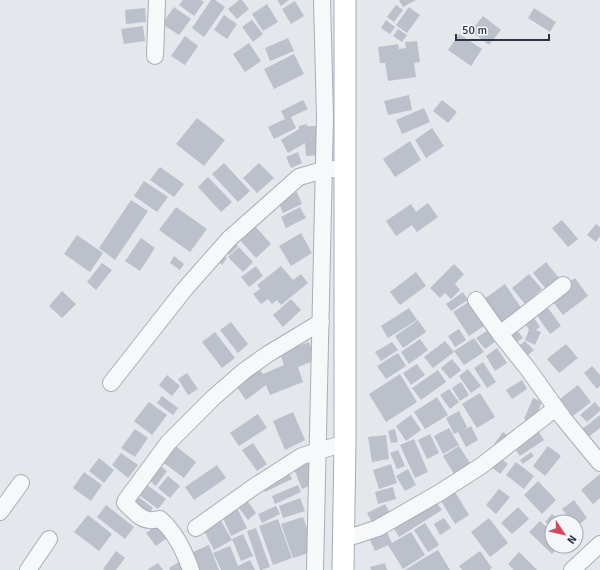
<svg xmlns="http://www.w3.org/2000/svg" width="600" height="570" font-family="Signika,sans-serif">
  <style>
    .building { fill: #bbc0ca }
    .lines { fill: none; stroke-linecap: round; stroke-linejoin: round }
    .minor-casing { stroke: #a9aeb7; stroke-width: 18 }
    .major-casing { stroke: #a3abb8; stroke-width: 23 }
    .minor { stroke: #f7f8fa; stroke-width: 16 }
    .major { stroke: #fff; stroke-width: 21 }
  </style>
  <rect width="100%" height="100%" fill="#e4e7ec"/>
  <path class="building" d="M183,0H201L204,2L194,16L179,5Z
    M211,0H215L225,7L204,37L192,28Z
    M239,0H242L249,9L237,19L228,9Z
    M277,0H289L281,6Z
    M399,0H416L403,7Z
    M295,1L304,16L291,24L282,9Z
    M267,4L278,22L263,31L252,14Z
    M396,5L403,10L394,22L387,17Z
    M174,7L191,19L179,35L162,24Z
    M409,7L420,15L407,33L396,25Z
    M145,8L146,22L126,24L125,10Z
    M534,8L556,22L550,32L528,18Z
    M224,15L237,24L227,39L214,30Z
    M483,16L501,30L489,45L471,31Z
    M252,20L263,34L253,42L242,27Z
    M386,20L395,27L390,34L381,28Z
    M143,26L145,41L124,44L121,29Z
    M398,29L407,35L402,42L393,36Z
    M459,34L482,49L471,66L448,50Z
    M185,36L198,46L185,65L171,56Z
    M288,38L294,51L270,61L265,48Z
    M417,41L420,62L414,63L416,77L388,81L385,63H380L378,47L398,44L399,49L406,48L405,42Z
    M249,43L261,61L245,72L233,54Z
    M294,54L304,74L274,89L264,69Z
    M409,95L412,110L388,115L384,101Z
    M303,100L308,109L291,117L296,128L274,139L268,127L285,119L281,111Z
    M442,100L457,112L448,123L433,111Z
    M424,108L430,122L402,134L396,120Z
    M197,118L225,140L204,166L176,144Z
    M307,124V126H318L320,155L306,156L305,143L288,153L281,140L299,129V126Z
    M432,128L444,146L426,158L415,140Z
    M410,141L421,160L395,177L383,159Z
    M298,152L302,163L291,168L286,157Z
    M224,163L250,191L238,202L212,174Z
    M259,163L274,178L257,193L243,178Z
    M160,167L184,184L174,197L150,180Z
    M208,177L232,202L221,212L198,187Z
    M144,181L168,197L157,212L134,196Z
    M297,192L302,204L283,213L278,201Z
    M131,200L148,211L115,260L99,248Z
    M428,203L438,217L417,232L412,225L396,236L386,221L411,204L416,212Z
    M176,207L207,229L190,252L159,230Z
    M300,207L306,218L286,228L281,217Z
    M562,220L578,239L568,247L552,228Z
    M596,224L600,227V236L596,242L587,235Z
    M254,225L271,244L256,258L239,239Z
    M301,233L312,253L291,266L279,246Z
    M77,235L103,253L90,272L64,254Z
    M141,238L155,248L140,271L125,261Z
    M231,239L238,246L229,255L222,248Z
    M239,247L253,262L243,272L228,257Z
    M219,252L227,258L222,265L214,258Z
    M174,256L184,264L180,270L170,263Z
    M546,262L559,278L546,289L533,273Z
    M102,263L112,270L96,290L87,282Z
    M454,264L464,274L455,284L460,290L451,299L445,293L440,298L430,288Z
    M256,266L263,276L249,287L241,277Z
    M281,266L293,280L301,274L308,283L281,305L277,300L272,304L268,299L261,304L253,294L260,289L257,285Z
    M416,272L426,286L400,305L390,292Z
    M529,274L542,289L525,304L512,288Z
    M575,278L588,296L563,315L549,297Z
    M505,284L522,309L498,326L480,302Z
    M62,291L76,304L62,318L49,306Z
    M463,292L468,300L451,311L446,304Z
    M291,299L301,310L283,327L273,315Z
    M472,300L487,324L469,336L453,312Z
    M544,302L561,326L550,334L533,310Z
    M409,308L417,320L388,338L381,326Z
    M530,312L540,327L536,330L541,332L535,345L525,340L529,330L522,318Z
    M418,320L426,332L403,348L395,336Z
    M231,322L248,344L238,353L220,330Z
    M514,326L523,338L514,344L505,333Z
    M459,329L466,340L455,347L448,336Z
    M487,331L495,342L485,349L476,338Z
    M215,332L235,358L222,368L202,342Z
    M474,338L484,352L464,365L454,351Z
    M420,339L428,350L409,364L401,352Z
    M445,341L454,352L433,368L424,357Z
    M525,341L534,350L526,357L517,347Z
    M309,342L316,360L298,367L303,382L270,395L266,385L246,400L236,386L259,369L263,374L284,365L280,353Z
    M392,342L398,350L381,361L375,352Z
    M566,344L578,358L559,373L547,359Z
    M497,348L507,363L495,371L486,356Z
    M398,353L406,366L386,379L377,366Z
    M452,359L461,370L450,379L441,368Z
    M483,362L496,382L487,388L474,368Z
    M417,364L425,375L411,385L403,373Z
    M592,366L600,375V386L597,389L584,373Z
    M468,369L481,386L471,393L459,376Z
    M438,370L446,382L421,400L412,388Z
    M187,373L198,389L188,395L178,379Z
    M400,374L417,402L386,422L369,394Z
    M167,375L180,386L172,396L159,385Z
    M522,380L527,389L512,399L506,390Z
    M461,382L469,395L460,401L452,388Z
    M578,385L591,402L573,416L560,399Z
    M449,389L459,402L450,409L440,395Z
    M480,393L495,417L477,428L462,404Z
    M162,396L178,408L173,415L157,403Z
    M437,397L448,415L425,429L414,412Z
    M533,398L542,402L533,423L524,419Z
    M149,402L167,415L152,435L134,421Z
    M595,402L600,408V411L587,422L580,415Z
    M459,411L467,427L464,430L471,426L478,440L466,447L458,432L454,434L446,418Z
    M293,412L305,440L285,450L273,421Z
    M258,414L267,428L239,446L230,433Z
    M411,415L421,430L406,441L396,426Z
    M600,415V428L587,438L581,430Z
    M449,428L459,445L443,454L434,436Z
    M135,429L148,438L135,457L121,448Z
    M395,429L398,442L391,443L388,431Z
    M537,429L544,440L520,456L512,445Z
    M503,432L510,437L501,449L494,444Z
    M430,434L439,453L427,459L418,440Z
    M386,435L389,459L372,462L368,437Z
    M414,439L428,472L415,478L400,445Z
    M253,443L267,464L257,471L242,450Z
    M173,444L196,462L184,478L161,461Z
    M459,446L472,466L456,477L443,456Z
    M548,446L561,456L545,476L533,466Z
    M398,450L405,466L397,469L390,453Z
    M531,452L534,456L523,464L520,460Z
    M121,453L138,465L128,478L112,465Z
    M497,455L508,464L500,474L489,465Z
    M99,458L114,470L104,483L89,471Z
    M306,458L316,483L302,489L292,464Z
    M156,462L167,471L156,486L145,477Z
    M516,462L534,476L524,489L506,475Z
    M391,464L397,483L379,489L373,470Z
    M217,465L226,478L194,500L185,487Z
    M408,469L416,485L405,491L396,476Z
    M288,471L292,479L265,492L261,483Z
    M84,472L102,485L91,501L73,488Z
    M600,474V498L593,504L581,490Z
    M168,476L180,486L170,498L158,488Z
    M538,481L556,500L542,514L524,495Z
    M143,482L166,499L158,509L135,492Z
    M298,485L301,492L275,504L272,496Z
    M393,487L396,499L378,504L375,492Z
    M452,487L469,515L455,524L438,496Z
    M499,489L510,497L496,514L486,505Z
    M136,495L153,508L147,517L129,503Z
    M244,496L256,513L248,520L235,503Z
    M433,497L442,510L399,537L391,524Z
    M300,498L305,511L283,518L279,506Z
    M574,500L587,518L576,527V522H572L562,509Z
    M385,504L390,513L372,522L367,513Z
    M106,505L134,527L125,539L97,517Z
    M236,506L247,528L231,536L221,514Z
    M276,506L280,514L262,523L258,514Z
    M518,507L529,519L512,534L501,523Z
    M552,514L562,522H552V528L545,522Z
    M88,515L112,534L99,551L74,532Z
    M303,517L315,551L293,558L281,524Z
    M444,518L451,528L440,535L434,524Z
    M489,518L508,543L490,557L471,532Z
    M220,519L232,540L214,550L203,529Z
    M278,519L292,558L273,565L259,526Z
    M540,521L552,532V546H560L552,554L529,532Z
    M161,522L171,535L156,546L146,533Z
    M425,523L439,545L428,552L414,530Z
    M384,526L392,543L411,532L425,555L403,569L388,545L375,551L367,534Z
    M256,528L270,567L261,570H260L247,531Z
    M243,534L253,556L241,561L232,539Z
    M209,545L219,570H200L193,552Z
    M230,546L238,566L250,560L255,570H221L213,553Z
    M438,550L450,570H405L424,558Z
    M116,551L125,558L116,570H105L103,569Z
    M480,551L492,568L489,570H462L459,566Z
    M519,552L537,570H514L508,564Z
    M184,559L191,570H170L169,568Z
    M158,563L163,570H147Z
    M385,563L387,570H371L370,567Z"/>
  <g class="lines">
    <g class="minor-casing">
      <path id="minor" d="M155,56L157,0
        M476,300L500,334L528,369L563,418L600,463
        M500,334L563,285
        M111,383L184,290L229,239L299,177L323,170L345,168
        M0,512L21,483
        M196,528L255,486L302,456L345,443
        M354,536L378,528L439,493L481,466L556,408
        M28,570L49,539
        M191,570C184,551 176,533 160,519C157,519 153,521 150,520C140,520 132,509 125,503L126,500L168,443L214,397L244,371L268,354L321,322
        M315,570L325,116L322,0
        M572,570L600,544"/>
    </g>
    <g class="major-casing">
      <path id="major" d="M343,570L345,443V0"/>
    </g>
    <use href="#minor" class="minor"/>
    <use href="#major" class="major"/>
  </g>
  <g transform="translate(564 534) rotate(125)"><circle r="19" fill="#f4f6f9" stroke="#a4a8b1"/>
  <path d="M0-3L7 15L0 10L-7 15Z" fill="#d1495b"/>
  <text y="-6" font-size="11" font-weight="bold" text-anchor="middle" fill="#2b3445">N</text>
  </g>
  <path d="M456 34v6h93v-6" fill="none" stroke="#2b3445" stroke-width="2"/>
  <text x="462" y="34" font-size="12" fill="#2b3445" stroke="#f4f6f9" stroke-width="3" paint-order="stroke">50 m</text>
</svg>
